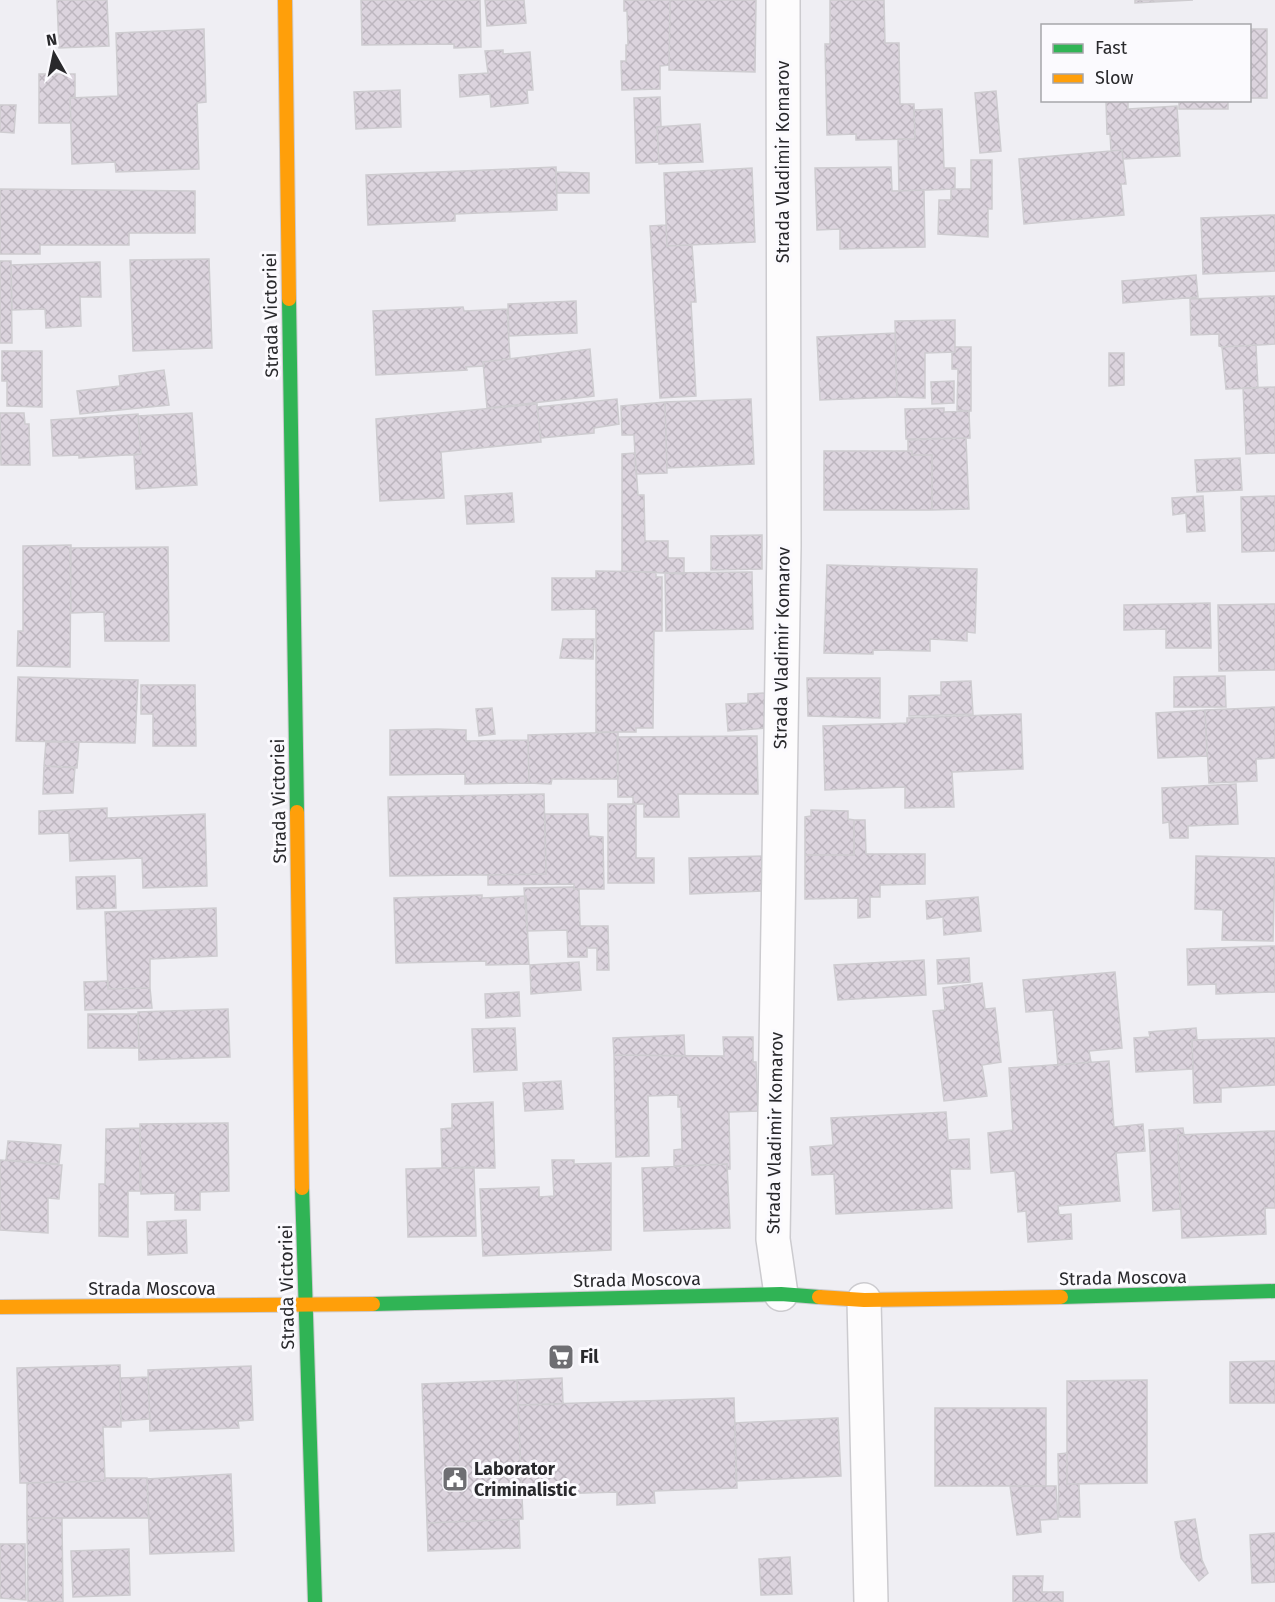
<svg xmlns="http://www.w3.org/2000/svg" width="1275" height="1602" font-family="'Fira Sans',sans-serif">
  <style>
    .building { fill: url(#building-cross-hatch); stroke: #ceccd0; stroke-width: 1.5 }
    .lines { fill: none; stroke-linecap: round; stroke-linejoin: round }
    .street-casing { stroke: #cccbcf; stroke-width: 36 }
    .fast-casing { stroke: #cccbcf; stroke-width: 16 }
    .slow-casing { stroke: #cccbcf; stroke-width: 16 }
    .street { stroke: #fdfcfd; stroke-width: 33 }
    .fast { stroke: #30b455; stroke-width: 14 }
    .slow { stroke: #ff9f0a; stroke-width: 14 }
    .labels { text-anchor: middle; stroke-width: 6; stroke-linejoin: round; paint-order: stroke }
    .street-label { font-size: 18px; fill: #29292c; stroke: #fbfafe }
    .poi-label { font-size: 18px; font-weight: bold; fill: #29292c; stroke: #fbfafe; text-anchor: start }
  </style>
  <defs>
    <pattern id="building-cross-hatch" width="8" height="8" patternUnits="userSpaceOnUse" patternTransform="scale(1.5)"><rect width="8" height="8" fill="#dcd4de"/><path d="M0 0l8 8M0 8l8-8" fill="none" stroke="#bdb6bf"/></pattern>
  </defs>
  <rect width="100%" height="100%" fill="#efeef3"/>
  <path class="building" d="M57,0H107L109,46L59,48Z
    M361,0H480L481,47L454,48V44L362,45Z
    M485,0H524L526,23L487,26Z
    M624,0H670L669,65L660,66V89L622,90L621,61H626V45H628L627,11H624Z
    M670,0H756L755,72L669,70Z
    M830,0H884L885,43H899L900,104H914L915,139L856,140V134L827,135L825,44H830Z
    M1135,0H1193L1135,3Z
    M204,29L206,102L197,103L199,169L116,172L115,162L72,164L70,98L118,96L116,33Z
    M1250,29H1267V98H1250Z
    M503,50V54L530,52L533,90H527L528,103L491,107L490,94L460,97L459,75L488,73L485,51Z
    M39,74H75V97L70,98L71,123H39Z
    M400,90L401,127L356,129L354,92Z
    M996,91L1001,151L980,153L975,93Z
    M660,97L661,127H657L659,162L636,163L634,98Z
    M1128,100V109L1177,106L1180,156L1123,159L1122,150L1111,151L1110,133L1107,134L1106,101Z
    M1179,100H1228V109H1179Z
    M0,105H16L14,133L0,132Z
    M942,109L944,168H955V189L899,191L898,139H915L914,110Z
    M700,124L703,162L659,164L657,127Z
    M1122,150L1126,184H1121L1124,215L1024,224L1019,159Z
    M971,160H992V209H988V237L938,234L939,200H951V189H971Z
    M556,167L557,210L455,214V221L368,225L366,175Z
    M891,167L892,191L924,190L925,247L840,249V229L817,230L815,168Z
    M752,168L755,242L667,246L664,173Z
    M556,172L589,173V193H557Z
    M0,189L195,191V233H129V245H40V254H0Z
    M1275,215V271L1203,274L1201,218Z
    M666,225L667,246L692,245L696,302H691L696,396L660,398L650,226Z
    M209,259L212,348L133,351L130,260Z
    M0,261H11L12,343H0Z
    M100,262L101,297H80L81,326L46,328L45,309L12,310L11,265Z
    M1196,275L1198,297L1123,303L1122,281Z
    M1275,296V344L1222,347L1219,346V334L1191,335L1190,299Z
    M576,301L577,333L509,336L508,304Z
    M463,307L464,311L507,309L510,359L483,362L484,366L466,367L467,370L376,375L373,311Z
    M955,320V352L925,353V398L897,397L895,321Z
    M895,333L897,397L820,400L817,337Z
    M1256,345L1258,388L1226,389L1222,347Z
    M955,347H971V411L957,410L958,369H952V353L955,352Z
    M590,349L594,396L487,408L483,362Z
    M2,351H42V407L7,406V381H2Z
    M1109,353H1124V385L1109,386Z
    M164,370L169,405L80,414L77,391L120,386L119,376Z
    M954,381V403L932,404L931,382Z
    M1275,387V453L1246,454L1243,388Z
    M617,399L619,424L594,428V433L541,438L537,407Z
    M751,399L754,464L667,468L665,402Z
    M665,402L667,473L636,474L634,435H622L621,406Z
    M537,404L541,442L441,452L444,498L380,501L376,419Z
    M944,408V412L969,411L970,438L906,439L905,409Z
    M0,413H24L25,424H29L30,465H1Z
    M192,413L197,485L136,489L134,455L141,454L138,416Z
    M138,414L141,454L79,458V455L53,456L51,420Z
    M966,438L969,509L932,510V455H912V451H908V440Z
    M824,451H912V455H932V510H824Z
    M635,453L638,495H644L645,541H668V558H684V574L622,571V454Z
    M1240,458L1242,490L1197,492L1195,460Z
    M512,493L514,522L467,524L465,496Z
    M1203,496L1205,531L1187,532L1186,513L1173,515L1172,498Z
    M1275,496V551L1242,552L1241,497Z
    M762,535V569L711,570V536Z
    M71,545L70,667L17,666L18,631H23V546Z
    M168,547L169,641H105L104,612L71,613L70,548Z
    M827,565L977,569L975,633L967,632V641L930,639V651L873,650V654L824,653Z
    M596,571L656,572V577H662V631H654L653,728H636V732H596V609L552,610V578H596Z
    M752,572L753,629L666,631L665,573Z
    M1210,603L1211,648H1166V629L1124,630V605Z
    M1275,604V670L1219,671L1218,605Z
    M563,639H594L593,659L560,658Z
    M1225,676L1226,707H1174V677Z
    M18,677L138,680L135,743L16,741Z
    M807,678H880V718L808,716Z
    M971,681L973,714L909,716V696L941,695V682Z
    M141,685H195L196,746H153V714H141Z
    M766,693L768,728L728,731L726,704L748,703V694Z
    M1275,707V758L1256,759L1257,781L1209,783L1205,710Z
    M492,708L495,734L479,736L476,709Z
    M1205,710L1207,756L1158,758L1156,713Z
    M1021,714L1023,769L952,772L954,807L905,808V787L825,790L823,726L907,723V718Z
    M437,729L466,730V741L528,740L529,783L465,784V774L390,775V730Z
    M618,732V779H552L551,784L529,783L528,735Z
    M757,736L758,794H678L679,817H644V804H633V797H618L617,737Z
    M46,741L79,742L77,768L44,766Z
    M44,766L75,767L73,793L43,794Z
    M1236,784L1238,824L1188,826V838H1170L1169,822L1163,823L1162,788Z
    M544,794L546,874L390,876L388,797Z
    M608,804H636V858H654V883H608Z
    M107,808V818L205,814L207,886L143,888L142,858L70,861L69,833L39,834V811Z
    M811,810L848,811V819L854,820V855H805V817L811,816Z
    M545,814H588L589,836L603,837L604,889H574V884L488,885V875L546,874Z
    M854,820H865L866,854H925V884L880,885V897H870V917L858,918V898L805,899V855H854Z
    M765,856L766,891L690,894L689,858Z
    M1196,856L1275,858L1273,941L1222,940L1223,910L1195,909Z
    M115,876L116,908L77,909L76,877Z
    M574,887V889H579L580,926H608L609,970H597V948H587V957H568L567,930L527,931L524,888Z
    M482,895V898L526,896L529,964L486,965V961L396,963L394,898Z
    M978,897L981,931L944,935L943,917L927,919L926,901Z
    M216,908L217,956L150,959V988L108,989L105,912Z
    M1275,946V992L1216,994V984L1188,985L1187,949Z
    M969,958L970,982L938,984L937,960Z
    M924,960L926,995L838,1000L834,965Z
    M579,962L581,990L531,994L530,965Z
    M1115,972L1122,1048L1089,1051L1091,1062L1058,1065L1053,1010L1026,1012L1023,980Z
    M108,981V989L150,988L152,1008L85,1010L84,982Z
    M982,983L985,1009L995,1008L1001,1062L982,1065L987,1096L944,1101L933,1011L945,1010L943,988Z
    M519,992L520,1016L486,1018L485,994Z
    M228,1009L230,1057L139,1060L138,1012Z
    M88,1014H138L139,1048H88Z
    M515,1028L517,1070L474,1072L472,1029Z
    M1196,1028L1197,1040H1192L1193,1069L1136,1072L1134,1038L1150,1037L1149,1032Z
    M684,1035L685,1056L614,1055L613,1038Z
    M723,1037H753V1062H756L758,1111L729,1112L730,1169H727V1164L674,1166V1150L682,1149L681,1107H678V1095L648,1096L649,1156L616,1157L614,1055L724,1056Z
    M1275,1038V1085L1221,1088V1102L1194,1103L1192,1040Z
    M1109,1061L1114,1127L1143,1124L1145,1151L1116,1153L1120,1201L1058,1206L1059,1215L1071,1214L1072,1239L1028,1242L1026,1211L1018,1212L1015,1171L991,1173L988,1133L1013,1130L1009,1068Z
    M561,1081L563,1109L525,1111L523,1083Z
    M493,1102L495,1168H442L441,1129L452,1128V1104Z
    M946,1112L948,1140L969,1139L970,1169H950L952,1208L836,1214L834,1174L812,1175L810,1147L833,1145L831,1118Z
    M228,1123L229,1191L200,1192V1210H175V1193L141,1194L140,1124Z
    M140,1128V1191H128V1237L99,1236V1184H105L106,1129Z
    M1183,1128L1184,1135H1178L1180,1209L1153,1211L1149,1130Z
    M1275,1131V1208H1265L1266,1234L1182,1238L1178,1135Z
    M8,1141L61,1145L59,1164L6,1160Z
    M0,1160L62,1165L59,1199L48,1198V1233L0,1230Z
    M552,1160H574V1164L611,1163V1250L483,1256L480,1189L539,1187V1197L554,1196Z
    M727,1164L730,1228L644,1231L642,1168Z
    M474,1167L476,1236L408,1237L406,1169Z
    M186,1220L187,1253L148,1255L147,1222Z
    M1275,1361V1403H1230V1362Z
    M120,1365L121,1427H103L105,1481L20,1483L17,1368Z
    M251,1366L253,1420L238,1421L239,1428L150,1431L148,1370Z
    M148,1377L150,1419L121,1421L120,1378Z
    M562,1378L563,1404L518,1405L517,1380Z
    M517,1380L523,1519L427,1523L422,1384Z
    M1147,1380V1483L1067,1484V1381Z
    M734,1398L737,1488L654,1491L655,1503L617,1505V1492L522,1495L518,1405Z
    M935,1408H1046V1486H935Z
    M836,1418H838L841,1476L736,1481L735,1423Z
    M1067,1453V1484H1079L1080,1517H1059L1058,1454Z
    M231,1474L234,1551L150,1554L147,1479Z
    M105,1478H147L149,1518H27V1483L105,1481Z
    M1010,1486H1056L1058,1519L1040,1520L1041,1532L1017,1535Z
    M27,1518H62L63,1602H28Z
    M519,1519L520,1548L428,1551L427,1523Z
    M1195,1519L1202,1560L1208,1573L1199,1581L1181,1558L1175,1522Z
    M1275,1533V1582L1252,1583L1250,1535Z
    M0,1544H25L26,1600L0,1598Z
    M129,1549L130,1595L73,1597L71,1551Z
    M790,1557L792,1594L761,1595L759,1559Z
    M1013,1576H1043L1042,1592H1063V1602H1013Z"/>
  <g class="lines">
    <g class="street-casing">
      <path id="street" d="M781,1294L773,1239L784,546L783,0
        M864,1300L871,1602"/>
    </g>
    <g class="fast-casing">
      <path id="fast" d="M289,299L297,812
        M302,1188L315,1602
        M1061,1297L1275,1291
        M373,1304L781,1294L819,1297"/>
    </g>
    <g class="slow-casing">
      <path id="slow" d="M285,0L289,299
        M297,812L302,1188
        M819,1297L864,1300L1061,1297
        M0,1307L373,1304"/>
    </g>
    <use href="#street" class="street"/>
    <use href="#fast" class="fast"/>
    <use href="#slow" class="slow"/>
  </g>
  <defs>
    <g id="supermarket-square" transform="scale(1.35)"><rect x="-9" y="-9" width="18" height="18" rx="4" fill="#6e6e72" stroke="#fbfafe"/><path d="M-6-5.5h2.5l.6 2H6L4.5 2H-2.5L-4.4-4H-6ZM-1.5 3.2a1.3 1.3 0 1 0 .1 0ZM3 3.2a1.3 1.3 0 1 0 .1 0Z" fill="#fff"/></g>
    <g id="civic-square" transform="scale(1.35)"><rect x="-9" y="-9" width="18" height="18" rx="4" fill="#6e6e72" stroke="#fbfafe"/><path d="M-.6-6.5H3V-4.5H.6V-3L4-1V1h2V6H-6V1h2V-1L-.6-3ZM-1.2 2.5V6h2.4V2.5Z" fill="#fff"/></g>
  </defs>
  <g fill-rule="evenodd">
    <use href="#supermarket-square" x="561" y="1357"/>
    <use href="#civic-square" x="455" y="1479"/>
  </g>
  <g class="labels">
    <g class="street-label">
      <text transform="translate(783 162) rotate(-90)" y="6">Strada Vladimir Komarov</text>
      <text transform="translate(271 315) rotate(-91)" y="6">Strada Victoriei</text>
      <text transform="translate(782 648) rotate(-89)" y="6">Strada Vladimir Komarov</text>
      <text transform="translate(279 801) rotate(-91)" y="6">Strada Victoriei</text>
      <text transform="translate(775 1133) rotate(-89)" y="6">Strada Vladimir Komarov</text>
      <text transform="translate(1123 1278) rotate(-1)" y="6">Strada Moscova</text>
      <text transform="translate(637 1280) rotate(-1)" y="6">Strada Moscova</text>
      <text transform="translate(287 1287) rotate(-91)" y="6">Strada Victoriei</text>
      <text x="152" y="1295">Strada Moscova</text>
    </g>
    <g class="poi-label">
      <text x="580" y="1363">Fil</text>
      <text x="474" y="1475">Laborator<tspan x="474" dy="21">Criminalistic</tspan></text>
    </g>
  </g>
  <rect x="1041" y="24" width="210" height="78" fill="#fbfafe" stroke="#a7a6aa" stroke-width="1.5"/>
  <rect x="1053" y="44" width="30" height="9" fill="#30b455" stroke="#a7a6aa" stroke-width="1.5"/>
  <text x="1095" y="54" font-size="18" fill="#29292c">Fast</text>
  <rect x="1053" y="74" width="30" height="9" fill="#ff9f0a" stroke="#a7a6aa" stroke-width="1.5"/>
  <text x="1095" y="84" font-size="18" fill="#29292c">Slow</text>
  <g transform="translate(54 54) rotate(351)" stroke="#fbfafe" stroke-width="4.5" paint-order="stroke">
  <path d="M0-4.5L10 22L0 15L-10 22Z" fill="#29292c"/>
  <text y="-9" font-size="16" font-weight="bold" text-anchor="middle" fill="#29292c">N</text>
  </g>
</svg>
